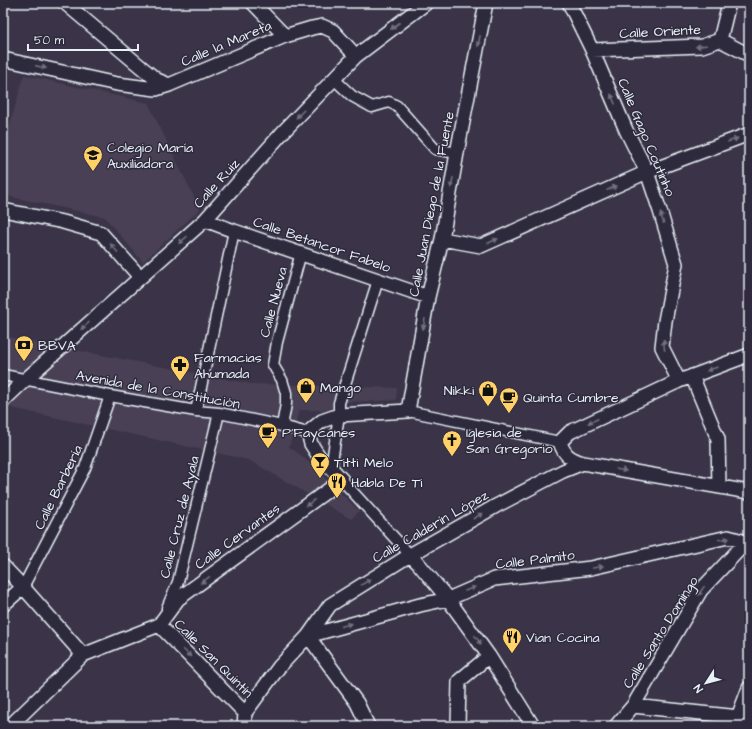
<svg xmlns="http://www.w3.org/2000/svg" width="752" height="729" font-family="'Architects Daughter',sans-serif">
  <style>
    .built { fill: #4a4056 }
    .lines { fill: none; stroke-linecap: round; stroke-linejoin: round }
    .pedestrian-casing { stroke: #e8f1f8; stroke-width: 13 }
    .minor-casing { stroke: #e8f1f8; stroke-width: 16 }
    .pedestrian { stroke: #2f2a3d; stroke-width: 10 }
    .minor { stroke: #2f2a3d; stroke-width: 13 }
    .oneway { fill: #70707e }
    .labels { text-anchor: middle; stroke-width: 3; stroke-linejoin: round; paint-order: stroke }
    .street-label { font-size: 14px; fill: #e8f1f8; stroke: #2f2a3d }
    .poi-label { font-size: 14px; fill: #e8f1f8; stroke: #2f2a3d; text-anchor: start }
  </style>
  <rect width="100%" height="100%" fill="#3b3448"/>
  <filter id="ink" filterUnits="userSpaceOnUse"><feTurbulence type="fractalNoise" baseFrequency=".025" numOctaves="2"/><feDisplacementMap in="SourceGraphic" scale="8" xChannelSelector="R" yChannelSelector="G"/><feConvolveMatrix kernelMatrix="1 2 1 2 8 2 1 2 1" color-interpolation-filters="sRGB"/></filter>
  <g filter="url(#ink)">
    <path class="built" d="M24,75L148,103L200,209L143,262L105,217L3,195V149Z
      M3,336L251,384L397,388L396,400L347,402L326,410H299L289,447L302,456L359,511L351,519L249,460L3,406Z"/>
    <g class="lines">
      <g class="pedestrian-casing">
        <path id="pedestrian" d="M334,79L352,96L372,107L389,102L397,106L435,149L457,153
          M3,375L110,396L196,411L219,413L282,426L308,433
          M196,411L234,231
          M408,411L560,442
          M282,426L286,404V393L282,380L273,365L277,342L299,260L303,255
          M331,468L339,415V403L378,280
          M342,480L410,555
          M23,587L85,468L110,396
          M167,608L178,582L219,413"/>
      </g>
      <g class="minor-casing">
        <path id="minor" d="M65,3L141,67L157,80L169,85
          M253,3L285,36
          M569,3L592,50L626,130L647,172L660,211L676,264L665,321L662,347L679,381
          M720,40L729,3
          M592,50L702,46L720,40L749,55
          M3,59L117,84L156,89L169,85L285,36L312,28L322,26L333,31L356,56
          M3,210L63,222L101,233L140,277
          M205,220L234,231L428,297
          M442,239L481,246L647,172L749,134
          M749,355L679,381L570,432L560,442C564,455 570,459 583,463L749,492
          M692,376L718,439L719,487
          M3,401L25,380L205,220L283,132L356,56L426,3
          M410,555L418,563L448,599L489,656L533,726
          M3,566L23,587L83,655
          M3,605L23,587
          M159,625L178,599L342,480L331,468L320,458L311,444L308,433L311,430L322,421L339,415L408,411L428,297L442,239L457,153L486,3
          M159,625L245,713
          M308,636L420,605L448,599L494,579L591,568L728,537L746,542L749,543
          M308,636L357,703L368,726
          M633,706L749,718
          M738,717L749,688
          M10,726L83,655L159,625
          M244,726L245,713L279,667L308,636L330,605L410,555L496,506L563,471L583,463
          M458,726L459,681L489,656
          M616,726L633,706L701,590L749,539"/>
      </g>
      <use href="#pedestrian" class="pedestrian"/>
      <use href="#minor" class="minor"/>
    </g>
    <defs><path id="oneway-solid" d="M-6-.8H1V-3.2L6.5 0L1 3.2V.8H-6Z"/></defs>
    <g class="oneway">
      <use href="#oneway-solid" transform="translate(395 26) rotate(143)"/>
      <use href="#oneway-solid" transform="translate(479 41) rotate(101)"/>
      <use href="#oneway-solid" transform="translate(701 46) rotate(171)"/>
      <use href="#oneway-solid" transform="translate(41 67) rotate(13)"/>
      <use href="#oneway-solid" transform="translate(613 99) rotate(-113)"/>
      <use href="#oneway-solid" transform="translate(300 114) rotate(134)"/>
      <use href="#oneway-solid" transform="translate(733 140) rotate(-20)"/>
      <use href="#oneway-solid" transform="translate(452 183) rotate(100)"/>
      <use href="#oneway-solid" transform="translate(612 188) rotate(-24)"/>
      <use href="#oneway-solid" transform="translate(662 218) rotate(-107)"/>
      <use href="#oneway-solid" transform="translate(183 240) rotate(139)"/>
      <use href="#oneway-solid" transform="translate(493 241) rotate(-24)"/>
      <use href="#oneway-solid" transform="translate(114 248) rotate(-131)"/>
      <use href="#oneway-solid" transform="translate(424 324) rotate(100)"/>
      <use href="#oneway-solid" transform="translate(85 326) rotate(138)"/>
      <use href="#oneway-solid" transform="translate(664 345) rotate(-97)"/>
      <use href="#oneway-solid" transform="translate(712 369) rotate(160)"/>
      <use href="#oneway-solid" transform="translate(593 421) rotate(155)"/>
      <use href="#oneway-solid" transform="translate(621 470) rotate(10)"/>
      <use href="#oneway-solid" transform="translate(310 503) rotate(144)"/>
      <use href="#oneway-solid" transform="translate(478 516) rotate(-30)"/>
      <use href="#oneway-solid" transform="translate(724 539) rotate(-7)"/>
      <use href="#oneway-solid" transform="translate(598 567) rotate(-12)"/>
      <use href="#oneway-solid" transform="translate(205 580) rotate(144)"/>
      <use href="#oneway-solid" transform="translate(366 582) rotate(-32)"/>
      <use href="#oneway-solid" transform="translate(470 589) rotate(-23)"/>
      <use href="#oneway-solid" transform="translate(701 591) rotate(126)"/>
      <use href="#oneway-solid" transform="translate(346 625) rotate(-16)"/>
      <use href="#oneway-solid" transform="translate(478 640) rotate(54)"/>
      <use href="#oneway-solid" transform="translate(187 653) rotate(45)"/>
    </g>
  </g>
  <defs>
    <g id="school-pin" transform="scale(1)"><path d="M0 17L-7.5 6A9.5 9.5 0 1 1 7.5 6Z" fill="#ffd166" stroke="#2f2a3d"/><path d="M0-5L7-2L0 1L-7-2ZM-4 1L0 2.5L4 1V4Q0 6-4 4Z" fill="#111"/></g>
    <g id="bank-pin" transform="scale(1)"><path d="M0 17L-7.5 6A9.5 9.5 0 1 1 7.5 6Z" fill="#ffd166" stroke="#2f2a3d"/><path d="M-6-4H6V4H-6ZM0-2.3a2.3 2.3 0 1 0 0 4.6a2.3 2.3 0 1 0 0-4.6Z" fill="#111"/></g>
    <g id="pharmacy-pin" transform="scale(1)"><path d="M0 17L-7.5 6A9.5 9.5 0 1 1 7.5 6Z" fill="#ffd166" stroke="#2f2a3d"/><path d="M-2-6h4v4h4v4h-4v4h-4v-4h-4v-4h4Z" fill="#111"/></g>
    <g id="shop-pin" transform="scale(1)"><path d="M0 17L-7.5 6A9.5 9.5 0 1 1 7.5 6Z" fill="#ffd166" stroke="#2f2a3d"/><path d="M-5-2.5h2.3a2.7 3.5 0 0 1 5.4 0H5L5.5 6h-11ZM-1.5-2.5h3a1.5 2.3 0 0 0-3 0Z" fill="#111"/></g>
    <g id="cafe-pin" transform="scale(1)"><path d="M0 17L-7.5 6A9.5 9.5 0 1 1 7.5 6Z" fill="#ffd166" stroke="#2f2a3d"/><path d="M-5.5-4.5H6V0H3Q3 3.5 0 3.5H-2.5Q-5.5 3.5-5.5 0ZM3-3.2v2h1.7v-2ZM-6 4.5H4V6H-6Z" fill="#111"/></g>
    <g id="church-pin" transform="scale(1)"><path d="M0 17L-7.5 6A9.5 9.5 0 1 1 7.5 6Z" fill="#ffd166" stroke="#2f2a3d"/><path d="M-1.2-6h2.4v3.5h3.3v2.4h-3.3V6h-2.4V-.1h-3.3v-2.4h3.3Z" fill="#111"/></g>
    <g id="bar-pin" transform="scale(1)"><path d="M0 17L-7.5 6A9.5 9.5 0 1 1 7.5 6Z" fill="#ffd166" stroke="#2f2a3d"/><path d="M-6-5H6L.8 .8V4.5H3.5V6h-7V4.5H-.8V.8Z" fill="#111"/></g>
    <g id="restaurant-pin" transform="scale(1)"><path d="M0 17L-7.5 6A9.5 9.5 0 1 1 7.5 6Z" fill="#ffd166" stroke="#2f2a3d"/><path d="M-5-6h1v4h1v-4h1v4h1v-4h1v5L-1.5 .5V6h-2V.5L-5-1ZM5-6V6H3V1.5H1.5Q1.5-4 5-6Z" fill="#111"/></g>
  </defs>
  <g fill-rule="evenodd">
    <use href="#school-pin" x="93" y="155"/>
    <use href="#bank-pin" x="24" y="345"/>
    <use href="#pharmacy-pin" x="180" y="365"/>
    <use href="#shop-pin" x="306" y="387"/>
    <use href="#shop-pin" x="488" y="390"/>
    <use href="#cafe-pin" x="509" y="397"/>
    <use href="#cafe-pin" x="268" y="432"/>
    <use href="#church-pin" x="452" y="440"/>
    <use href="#bar-pin" x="320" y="462"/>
    <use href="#restaurant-pin" x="337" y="482"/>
    <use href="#restaurant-pin" x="512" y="637"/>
  </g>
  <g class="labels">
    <g class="street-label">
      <text transform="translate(660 31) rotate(-3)" y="5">Calle Oriente</text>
      <text transform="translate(226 43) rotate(-23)" y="5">Calle la Mareta</text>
      <text transform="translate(647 137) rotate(67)" y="5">Calle Gago Coutinho</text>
      <text transform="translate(216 183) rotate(-48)" y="5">Calle Ruiz</text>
      <text transform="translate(431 204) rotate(-79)" y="5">Calle Juan Diego de la Fuente</text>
      <text transform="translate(322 244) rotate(19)" y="5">Calle Betancor Fabelo</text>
      <text transform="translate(273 302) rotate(-75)" y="5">Calle Nueva</text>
      <text transform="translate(158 389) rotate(10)" y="5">Avenida de la Constitución</text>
      <text transform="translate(58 487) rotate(-64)" y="5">Calle Barbería</text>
      <text transform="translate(179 517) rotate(-76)" y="5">Calle Cruz de Ayala</text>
      <text transform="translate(430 526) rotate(-30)" y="5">Calle Calderín López</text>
      <text transform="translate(237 536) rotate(-36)" y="5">Calle Cervantes</text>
      <text transform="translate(535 559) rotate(-7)" y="5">Calle Palmito</text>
      <text transform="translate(660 632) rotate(-58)" y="5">Calle Santo Domingo</text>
      <text transform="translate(214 658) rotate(45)" y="5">Calle San Quintín</text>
    </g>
    <g class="poi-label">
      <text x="107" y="152">Colegio María<tspan x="107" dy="16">Auxiliadora</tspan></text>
      <text x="38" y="350">BBVA</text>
      <text x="194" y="362">Farmacias<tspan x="194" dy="16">Ahumada</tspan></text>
      <text x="320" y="392">Mango</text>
      <text x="474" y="395" text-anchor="end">Nikki</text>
      <text x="523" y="402">Quinta Cumbre</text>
      <text x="282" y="437">P'Faycanes</text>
      <text x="466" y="437">Iglesia de<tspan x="466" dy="16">San Gregorio</tspan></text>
      <text x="334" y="467">Titti Melo</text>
      <text x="351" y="487">Habla De Ti</text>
      <text x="526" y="642">Vian Cocina</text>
    </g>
  </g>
  <rect width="752" height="729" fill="none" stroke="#2f2a3d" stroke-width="16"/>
  <rect x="8" y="8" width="736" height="713" fill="none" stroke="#e8f1f8" stroke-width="1.5" filter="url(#ink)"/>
  <g transform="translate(706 683) rotate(234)" stroke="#2f2a3d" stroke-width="3" paint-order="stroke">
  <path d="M0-3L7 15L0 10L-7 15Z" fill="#e8f1f8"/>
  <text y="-6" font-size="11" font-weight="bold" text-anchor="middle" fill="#e8f1f8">N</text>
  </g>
  <path d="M28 44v6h110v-6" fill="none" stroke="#e8f1f8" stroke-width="2"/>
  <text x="34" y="44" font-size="12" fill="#e8f1f8" stroke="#2f2a3d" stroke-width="3" paint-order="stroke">50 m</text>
</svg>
